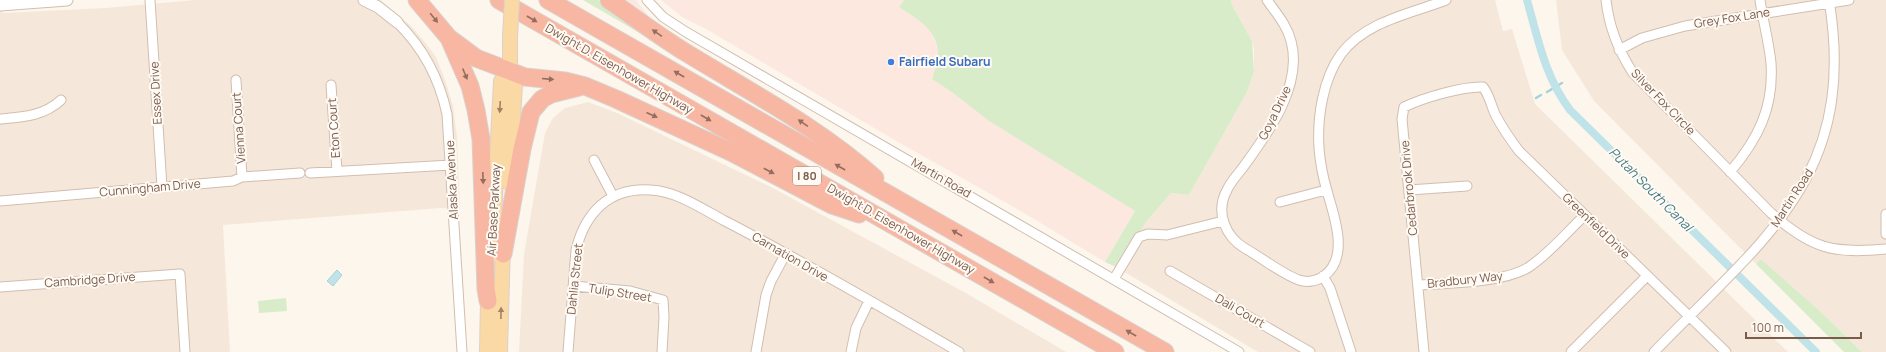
<svg xmlns="http://www.w3.org/2000/svg" width="1886" height="352" font-family="Manrope,sans-serif">
  <style>
    .residential { fill: #f5e8da }
    .commercial { fill: #fde8e0 }
    .green { fill: #d8ecc9 }
    .water { fill: #bfe3e8; stroke: #a5d3da }
    .lines { fill: none; stroke-linecap: round; stroke-linejoin: round }
    .stream { stroke: #a5d3da; stroke-width: 2.5 }
    .canal { stroke: #bfe3e8; stroke-width: 8 }
    .minor-casing { stroke: #d1beb0; stroke-width: 11 }
    .tertiary-casing { stroke: #d1beb0; stroke-width: 13 }
    .primary-casing { stroke: #dad1cd; stroke-width: 16 }
    .motorway-casing { stroke: #dad1cd; stroke-width: 19 }
    .minor { stroke: #fff; stroke-width: 9 }
    .tertiary { stroke: #fff; stroke-width: 11 }
    .primary { stroke: #fbd9a5; stroke-width: 14 }
    .motorway { stroke: #f7b7a3; stroke-width: 17 }
    .primary-bridge-casing { stroke: #dad1cd; stroke-width: 16; stroke-linecap: butt }
    .primary-bridge { stroke: #fbd9a5; stroke-width: 14 }
    .oneway { fill: #936e5e }
    .oneway2 { fill: #a18267 }
    .shop-dot { fill: #3f7fe0; stroke: #fffaf3; stroke-width: 1.5 }
    .labels { text-anchor: middle; stroke-width: 4; stroke-linejoin: round; paint-order: stroke }
    .shield { fill: #fffaf3; stroke: #a28b7f; stroke-width: 1 }
    .shield-label { font-size: 11px; font-weight: bold; fill: #7a5c4d }
    .street-label { font-size: 12px; fill: #7a5c4d; stroke: #fffaf3 }
    .shop-label { font-size: 12px; font-weight: bold; fill: #366cbe; stroke: #fffaf3; text-anchor: start }
    .water-label { font-size: 13px; font-style: italic; fill: #437c86; stroke: #fffaf3 }
  </style>
  <rect width="100%" height="100%" fill="#fdf6ec"/>
  <path class="residential" d="M0,0L3,13L106,8L196,0H380L409,24L424,41L436,57L445,80L453,106L457,137L460,209L441,208L223,225L230,352H0Z
    M1231,0H1495L1503,31L1512,29L1535,104L1788,352H1258L1116,267L1147,221L1171,193L1189,195L1247,92L1254,72V50L1252,41L1232,5Z
    M1556,0H1886V352H1862L1821,312L1761,259L1756,264L1594,101L1562,50Z
    M588,102L617,113L771,187L964,292L1066,352H519L524,254L545,133L553,118L565,108Z"/>
  <path class="commercial" d="M622,0H636L655,24Z
    M661,0H904L899,7L923,22L931,30L939,53L932,79L953,93L989,121L1135,211L1105,262L1024,213L898,142L706,29L682,17Z"/>
  <path class="green" d="M583,0H598L667,49Z
    M904,0H1231L1232,5L1252,41L1254,72L1247,92L1189,195L1171,193L1147,221L1116,267L1105,262L1135,211L989,121L953,93L932,79C934,71 939,60 938,52C936,28 917,19 899,7Z
    M1761,259L1821,312L1862,352H1844L1756,264Z
    M286,298L287,311L259,313L258,301Z"/>
  <path class="water" d="M337,270L342,275L333,286L327,281Z"/>
  <g class="lines">
    <path class="stream" d="M1547,92L1562,83
      M1536,98L1541,95"/>
    <path class="canal" d="M1527,0C1538,39 1545,77 1570,110L1816,352"/>
    <g class="minor-casing">
      <path id="minor" d="M150,0L162,187
        M647,0L663,17L686,32L1239,352
        M1267,0C1276,13 1287,25 1291,41C1303,85 1269,132 1244,166C1239,173 1231,181 1227,190C1215,212 1225,237 1246,249C1262,258 1282,274 1299,280C1307,283 1317,281 1324,276C1350,257 1334,216 1327,191C1323,177 1320,162 1319,148C1317,117 1323,79 1341,54C1366,21 1410,14 1446,0
        M1606,0C1609,28 1618,50 1633,73L1771,213C1812,249 1833,254 1886,249
        M397,22C424,49 439,78 447,114L462,352
        M1619,50L1642,38L1685,26L1849,0
        M236,80L242,177
        M331,85L337,171
        M0,119C23,117 44,116 61,100
        M594,160L613,196
        M1730,172C1758,139 1774,108 1771,63C1769,42 1763,21 1760,0
        M310,173L451,165
        M1409,190L1467,186
        M0,201L233,181L242,177L300,173
        M1280,202L1326,190
        M1886,214V234
        M1170,271L1310,352
        M1323,276L1330,288L1351,352
        M1114,279L1139,237L1148,234L1167,235L1223,221
        M1418,285C1448,283 1504,283 1529,267C1550,253 1567,232 1585,215
        M573,286L630,291L663,300L664,317L662,352
        M0,287L180,274L185,352
        M568,352L576,250C585,213 609,187 651,190C676,191 701,208 723,220C803,261 881,307 959,352
        M756,352L766,295L771,281L786,253
        M851,352L856,328L869,301
        M1424,352L1402,119L1404,107C1423,98 1463,86 1483,87C1490,96 1491,106 1496,116C1503,129 1510,139 1519,151L1726,352
        M1571,352L1647,276
        M1654,352C1764,238 1858,177 1829,0"/>
    </g>
    <g class="tertiary-casing">
      <path id="tertiary" d="M364,0L378,7L397,22
        M0,5L67,0"/>
    </g>
    <g class="primary-casing">
      <path id="primary" d="M509,183L515,85L510,72V37
        M492,255L501,81L510,72
        M487,352L488,301L490,290
        M500,352L503,244"/>
    </g>
    <g class="motorway-casing">
      <path id="motorway" d="M417,0L449,38L470,86L476,110L481,139L486,289L488,301
        M499,0L1115,352
        M548,0L1165,352
        M609,0C634,17 659,36 685,52C750,92 818,127 875,178
        M449,38L476,58L525,77L565,81L585,86L616,99L731,152L832,205L859,214
        M503,254L522,149L531,112L542,99L551,94L579,87"/>
    </g>
    <use href="#minor" class="minor"/>
    <use href="#tertiary" class="tertiary"/>
    <use href="#primary" class="primary"/>
    <use href="#motorway" class="motorway"/>
    <g class="primary-bridge-casing">
      <path id="primary-bridge" d="M510,37L512,0"/>
    </g>
    <use href="#primary-bridge" class="primary-bridge"/>
  </g>
  <defs><path id="oneway-solid" d="M-6-.8H1V-3.2L6.5 0L1 3.2V.8H-6Z"/></defs>
  <g class="oneway">
    <use href="#oneway-solid" transform="translate(434 18) rotate(51)"/>
    <use href="#oneway-solid" transform="translate(532 19) rotate(30)"/>
    <use href="#oneway-solid" transform="translate(657 33) rotate(-145)"/>
    <use href="#oneway-solid" transform="translate(465 74) rotate(68)"/>
    <use href="#oneway-solid" transform="translate(679 74) rotate(-150)"/>
    <use href="#oneway-solid" transform="translate(548 79) rotate(5)"/>
    <use href="#oneway-solid" transform="translate(652 115) rotate(24)"/>
    <use href="#oneway-solid" transform="translate(706 118) rotate(30)"/>
    <use href="#oneway-solid" transform="translate(803 123) rotate(-145)"/>
    <use href="#oneway-solid" transform="translate(840 167) rotate(-150)"/>
    <use href="#oneway-solid" transform="translate(769 171) rotate(28)"/>
    <use href="#oneway-solid" transform="translate(483 178) rotate(88)"/>
    <use href="#oneway-solid" transform="translate(957 233) rotate(-150)"/>
    <use href="#oneway-solid" transform="translate(989 280) rotate(30)"/>
    <use href="#oneway-solid" transform="translate(1131 333) rotate(-150)"/>
  </g>
  <g class="oneway2">
    <use href="#oneway-solid" transform="translate(500 107) rotate(93)"/>
    <use href="#oneway-solid" transform="translate(501 313) rotate(-89)"/>
  </g>
  <circle class="shop-dot" cx="891" cy="62" r="4"/>
  <g class="labels">
    <rect class="shield" x="793" y="167" width="28" height="18" rx="3"/>
    <g class="shield-label">
      <text x="807" y="180">I 80</text>
    </g>
    <g class="street-label">
      <text transform="translate(1732 18) rotate(-9)" y="4">Grey Fox Lane</text>
      <text transform="translate(619 69) rotate(30)" y="4">Dwight D. Eisenhower Highway</text>
      <text transform="translate(156 93) rotate(-93)" y="4">Essex Drive</text>
      <text transform="translate(1663 102) rotate(46)" y="4">Silver Fox Circle</text>
      <text transform="translate(1275 113) rotate(-64)" y="4">Goya Drive</text>
      <text transform="translate(239 128) rotate(-94)" y="4">Vienna Court</text>
      <text transform="translate(334 128) rotate(-94)" y="4">Eton Court</text>
      <text transform="translate(941 178) rotate(30)" y="4">Martin Road</text>
      <text transform="translate(452 180) rotate(-93)" y="4">Alaska Avenue</text>
      <text transform="translate(150 188) rotate(-5)" y="4">Cunningham Drive</text>
      <text transform="translate(1409 188) rotate(-95)" y="4">Cedarbrook Drive</text>
      <text transform="translate(1792 198) rotate(-57)" y="4">Martin Road</text>
      <text transform="translate(494 210) rotate(-87)" y="4">Air Base Parkway</text>
      <text transform="translate(1596 226) rotate(44)" y="4">Greenfield Drive</text>
      <text transform="translate(901 229) rotate(30)" y="4">Dwight D. Eisenhower Highway</text>
      <text transform="translate(790 257) rotate(30)" y="4">Carnation Drive</text>
      <text transform="translate(575 279) rotate(-84)" y="4">Dahlia Street</text>
      <text transform="translate(90 280) rotate(-4)" y="4">Cambridge Drive</text>
      <text transform="translate(1465 280) rotate(-6)" y="4">Bradbury Way</text>
      <text transform="translate(620 293) rotate(9)" y="4">Tulip Street</text>
      <text transform="translate(1240 311) rotate(30)" y="4">Dali Court</text>
    </g>
    <g class="shop-label">
      <text x="899" y="66">Fairfield Subaru</text>
    </g>
    <g class="water-label">
      <text transform="translate(1651 189) rotate(45)" y="5">Putah South Canal</text>
    </g>
  </g>
  <path d="M1746 332v6h115v-6" fill="none" stroke="#7a5c4d" stroke-width="2"/>
  <text x="1752" y="332" font-size="12" fill="#7a5c4d" stroke="#fffaf3" stroke-width="3" paint-order="stroke">100 m</text>
</svg>
